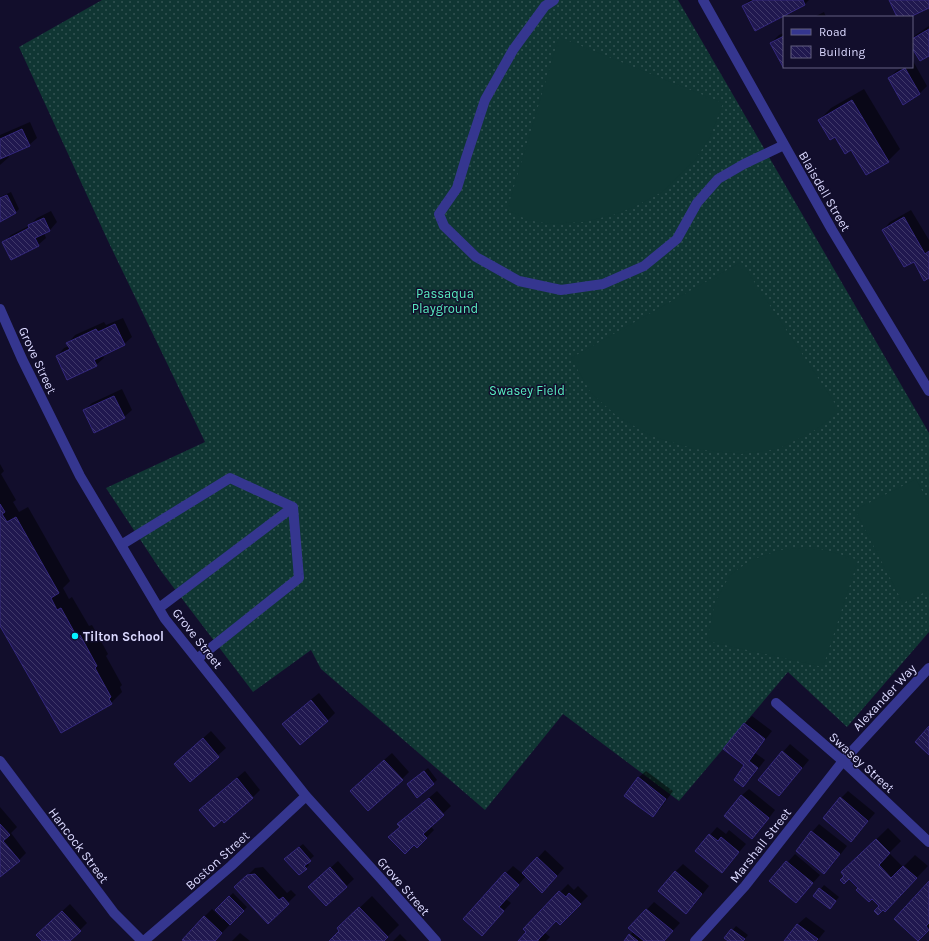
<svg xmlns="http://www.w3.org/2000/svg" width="929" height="941" font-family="Karla,sans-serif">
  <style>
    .grass { fill: url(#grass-dots) }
    .garden { fill: #103633 }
    .shadow { fill: #0007 }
    .building { fill: url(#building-back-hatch); stroke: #34287d }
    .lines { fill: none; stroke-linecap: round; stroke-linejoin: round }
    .minor { stroke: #35368f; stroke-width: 10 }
    .poi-dot { fill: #05f3ff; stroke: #120e2c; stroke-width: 1.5 }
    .labels { text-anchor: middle; stroke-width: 3; stroke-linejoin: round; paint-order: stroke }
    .street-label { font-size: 13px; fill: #dbd9ff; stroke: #120e2c }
    .park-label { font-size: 13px; fill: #58ecbf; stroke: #120e2c }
    .poi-label { font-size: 13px; font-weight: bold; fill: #dbd9ff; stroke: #120e2c; text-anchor: start }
  </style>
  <defs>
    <pattern id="grass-dots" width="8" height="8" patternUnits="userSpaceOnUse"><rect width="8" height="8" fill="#103633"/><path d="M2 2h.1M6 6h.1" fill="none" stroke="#325252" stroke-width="1.8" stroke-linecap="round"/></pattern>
    <pattern id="building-back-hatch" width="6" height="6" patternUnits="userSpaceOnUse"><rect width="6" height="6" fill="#20184f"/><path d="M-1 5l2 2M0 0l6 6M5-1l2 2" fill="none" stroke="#403969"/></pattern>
  </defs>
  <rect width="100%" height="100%" fill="#120e2c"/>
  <path class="grass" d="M102,0H678L929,433V632L847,727L788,672L679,801L563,714L485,810L321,669L311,650L253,692L161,571L106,488L205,442L108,241L19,47Z"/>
  <path class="garden" d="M559,37L723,103L710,137L695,160L662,192L634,207L613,215L583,222L550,224L528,220L507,210Z
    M741,262L840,411L812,432L778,449L741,454L695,449L651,436L617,416L591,393L571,358Z
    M916,479L929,504V590L903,603L855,510Z
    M813,547L839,554L858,560L823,667L707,641L715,602L730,575L751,560L780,550Z"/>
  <path class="shadow" d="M750,0H809L805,4L743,6Z
    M824,12L826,17H814Z
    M929,26V55L912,46V38L917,34Z
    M784,33V66L771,43L779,35Z
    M913,61L927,86L920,93L903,103L889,78L896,71L903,67H912V62Z
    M864,89L900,149L888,161L866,174L851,149L835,136L819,120L831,108Z
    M30,122L37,138L29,145L8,154L9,157L0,165V135Z
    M11,192L19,209L16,212L0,221V197Z
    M911,210L929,240V277L914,260L883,230L890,222Z
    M51,211L57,222L50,230L44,233L46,238L38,245L4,242L11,235L29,226L37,218Z
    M123,318L132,337L124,344L102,354L104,358L96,365L57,356L64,348L69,346L68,343L75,335L104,322L106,325Z
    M122,389L132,410L124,417L84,411L92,403Z
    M0,464L4,471L1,474L16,500L13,502L19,512L28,507L70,581L63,588L69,599L72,597L89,626L92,625L108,654L106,656L122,685L120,687L122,692L111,703L0,625Z
    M319,693L335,713L328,720L300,743L291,716Z
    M752,716L772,731L755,753L765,760L751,778L743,786L746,765L744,724Z
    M211,731L226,748L190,781L183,756Z
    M790,744L809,760L786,788L779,795L783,752Z
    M392,753L409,772L402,779L358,783Z
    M428,768L437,780L418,797L412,781Z
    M245,771L260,790L253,797L224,821L222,819L201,810L208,802Z
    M646,771L673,791L660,809L653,816L638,778Z
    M749,789L775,810L760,830L752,837L741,796Z
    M437,791L451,806L430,826L434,830L425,839L398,824L406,817Z
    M848,791L875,813L858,833L841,798Z
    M0,807L17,827L11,833L26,853L19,860L0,876Z
    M819,824L847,846L832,865L824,872L797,851L812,832Z
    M717,827L726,834L729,830L746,844L729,864L722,872L696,851Z
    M888,828L901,841L889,853L903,867L915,855L928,866L885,911L859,888L854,861Z
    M303,844L314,856L307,862L309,865L306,868L289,855Z
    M545,850L564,868L550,884L526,876L506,899L511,903L489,927L506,873L513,866L523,874Z
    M795,854L820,875L796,902L771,881Z
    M338,861L354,879L326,905L317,880Z
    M683,864L709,886L694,905L686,912L675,872Z
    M263,867L287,893L291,890L296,895L268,922L243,880L255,868Z
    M929,883V929L918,940Z
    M568,884L574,890L578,886L588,896L560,924L556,920L544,932L550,937L546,941H519L527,932L524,929Z
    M824,885L839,897L833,904L815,896Z
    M233,893L247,907L214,941H185L204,917L212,909L223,920L224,918L216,910Z
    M372,896L399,925L383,941H330L341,930L350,917Z
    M654,902L680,923L663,941H625L634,931L629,928Z
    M70,904L87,923L69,941H43L45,927Z
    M806,917L825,931L817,941H786L798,924Z
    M736,926L748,935L743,941H730L726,938Z
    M240,933L250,941H232Z
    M400,934L407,941H393Z"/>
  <path class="building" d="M754,0H803L805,5L755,31L742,6Z
    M889,0H929V8L910,17H897Z
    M929,29V56L920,61L912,48V39Z
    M784,36V67H783L770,43Z
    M905,68L920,94L903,105L888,78Z
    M852,100L889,162L866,175L851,150L845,154L835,137L830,140L818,120Z
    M22,129L30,146L0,159V139Z
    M7,195L16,213L0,222V198Z
    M904,217L925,254L929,251V278L924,281L914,262L904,267L882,230Z
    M44,218L50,231L35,238L39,246L11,260L2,242L29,228L28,225Z
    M115,324L125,345L94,360L97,366L67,380L56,356L70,349L66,343L96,329L98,332Z
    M114,396L125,418L94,433L83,410Z
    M0,504L5,512L2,514L7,522L16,517L59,593L51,598L57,610L61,608L77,637L80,635L97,666L95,668L111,697L109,699L112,704L61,733L0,626Z
    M311,700L328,721L300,745L282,724Z
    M744,723L765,739L749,761L758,768L743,787L734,780L744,765L723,749Z
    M929,726V755L915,742Z
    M203,738L219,757L190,782L174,764Z
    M782,751L802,768L779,796L758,780Z
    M384,760L403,780L368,811L350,791Z
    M424,771L434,784L417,798L407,784Z
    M638,777L666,799L653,817L624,796Z
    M237,778L253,798L224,823L222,820L214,827L199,810Z
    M741,795L769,818L752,839L724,816Z
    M840,797L868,821L851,842L823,818Z
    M429,798L444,815L423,834L427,838L417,848L414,845L405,854L388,837L400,827L397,824Z
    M0,824L10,835L3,841L20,861L0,877Z
    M811,831L840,854L824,874L796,851Z
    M709,834L718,841L721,837L739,852L722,873L695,851Z
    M876,839L890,853L879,865L891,878L903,866L917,878L885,912L883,910L878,915L874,911L879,906L872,899L869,902L856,890L858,888L849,879L844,884L840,880L844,876L841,872Z
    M299,847L311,861L304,866L307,869L299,875L284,859Z
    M537,857L557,876L542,893L522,873Z
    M786,861L813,883L796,903L769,881Z
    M330,867L347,887L326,906L308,887Z
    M675,871L702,894L686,914L658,891Z
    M505,872L519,885L499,907L504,911L482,936L463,919Z
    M255,874L279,900L283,897L289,904L268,924L234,887L247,875Z
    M929,881V923L926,926L929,930L918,941L894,919Z
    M819,888L836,901L830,909L813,896Z
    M559,891L566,897L569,893L581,904L560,925L556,921L538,940V941H518L526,932L523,929Z
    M229,896L244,911L230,925L215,910Z
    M359,907L388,937L384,941H329L339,931L337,928Z
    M646,909L673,931L664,941H644L628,928Z
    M62,911L81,931L70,941H42L36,935Z
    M204,916L222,933L215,941H184L182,940Z
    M797,924L818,939L816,941H784Z
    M731,929L745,939L743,941H728L724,938Z
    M629,934L638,941H624Z"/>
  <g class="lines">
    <path class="minor" d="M554,0L545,6L513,50L485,100L466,158L457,188L439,214L444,226L476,257L519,281L561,290L603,284L644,266L677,239L697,203L718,179L744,164L784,145
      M703,0L832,230L929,391
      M0,309L22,359L80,476L165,619L306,796L382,880L436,941
      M121,545L230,478L293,507L299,578L197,659
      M159,608L293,507
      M776,703L843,761L929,842
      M0,761L114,913L142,941
      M144,941L231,866L306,796
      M695,941L745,886L843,761L929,668"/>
  </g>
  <circle class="poi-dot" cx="75" cy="636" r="4"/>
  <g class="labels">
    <g class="street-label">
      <text transform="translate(825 191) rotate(60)" y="5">Blaisdell Street</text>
      <text transform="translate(38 360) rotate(65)" y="5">Grove Street</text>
      <text transform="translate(198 638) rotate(52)" y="5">Grove Street</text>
      <text transform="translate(884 697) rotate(-47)" y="5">Alexander Way</text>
      <text transform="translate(862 762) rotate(42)" y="5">Swasey Street</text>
      <text transform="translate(79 845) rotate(53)" y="5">Hancock Street</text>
      <text transform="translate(760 845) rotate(-52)" y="5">Marshall Street</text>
      <text transform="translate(217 860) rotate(-42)" y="5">Boston Street</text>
      <text transform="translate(404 886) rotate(49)" y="5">Grove Street</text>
    </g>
    <g class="park-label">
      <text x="445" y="298">Passaqua<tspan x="445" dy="15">Playground</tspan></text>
      <text x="527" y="395">Swasey Field</text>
    </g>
    <g class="poi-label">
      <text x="83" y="641">Tilton School</text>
    </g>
  </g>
  <rect x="783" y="16" width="130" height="52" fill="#120e2c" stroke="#625f80"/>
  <rect x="791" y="29" width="20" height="6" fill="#35368f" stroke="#625f80"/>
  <text x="819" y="36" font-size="12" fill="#dbd9ff">Road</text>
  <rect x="791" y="46" width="20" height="12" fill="url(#building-back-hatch)" stroke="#625f80"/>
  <text x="819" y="56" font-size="12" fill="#dbd9ff">Building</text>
</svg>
